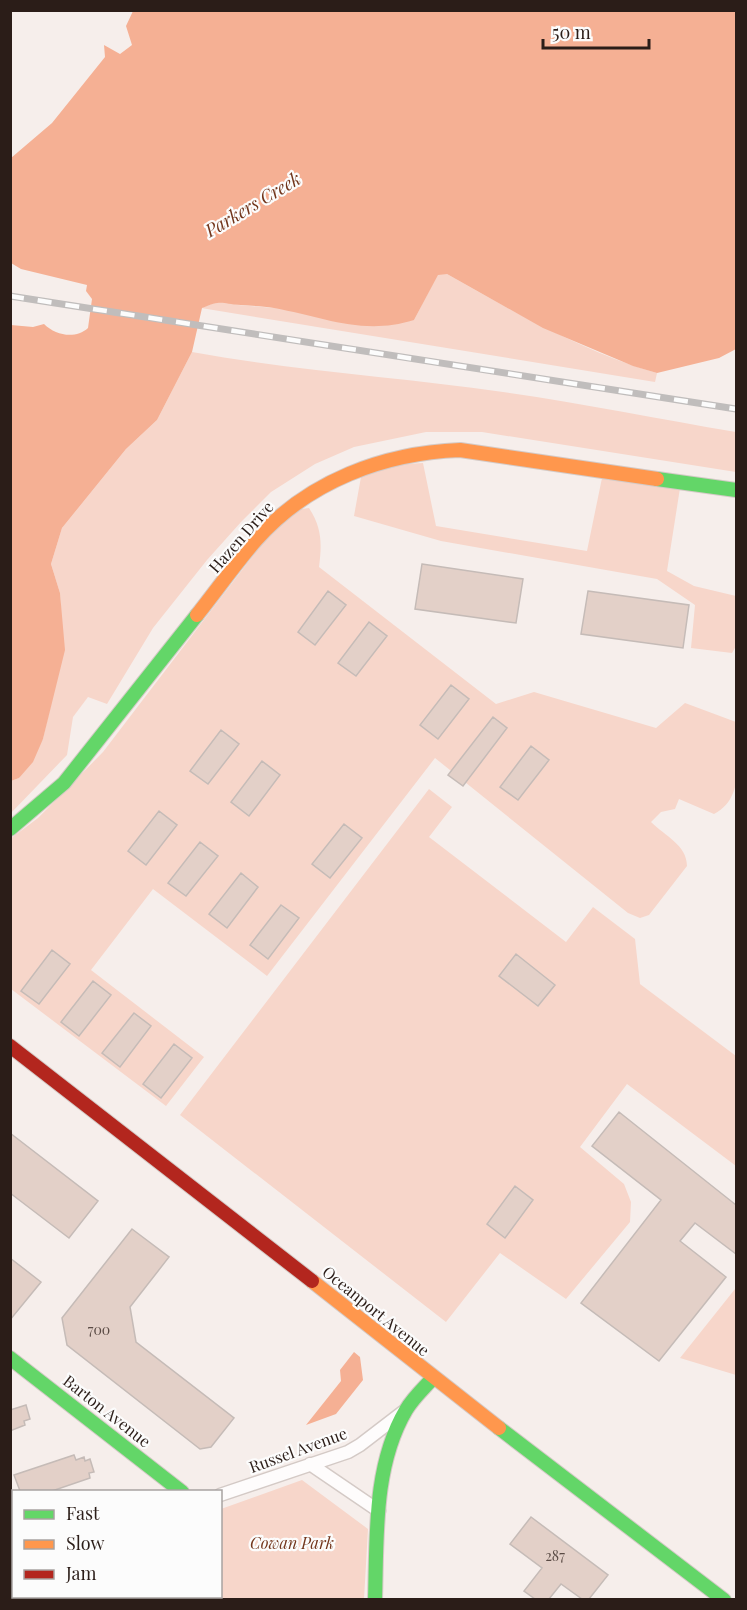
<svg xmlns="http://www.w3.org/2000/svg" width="747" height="1610" font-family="'Playfair Display',serif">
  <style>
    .green { fill: #f7d6ca }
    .water { fill: #f5b094 }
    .building { fill: #e3d0c8; stroke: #c5bbb7; stroke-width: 1.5 }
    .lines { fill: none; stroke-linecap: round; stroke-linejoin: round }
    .street-casing { stroke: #d4cac6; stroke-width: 15 }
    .fast-casing { stroke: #d4cac6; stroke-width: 16 }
    .slow-casing { stroke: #d4cac6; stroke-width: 16 }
    .jam-casing { stroke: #d4cac6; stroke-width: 16 }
    .street { stroke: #fefcfc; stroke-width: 12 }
    .fast { stroke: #63d668; stroke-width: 14 }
    .slow { stroke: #ff974d; stroke-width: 14 }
    .jam { stroke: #b3261e; stroke-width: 14 }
    .rail-casing { stroke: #c0bdbc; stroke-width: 7 }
    .rail { stroke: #fcfcfc; stroke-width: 4.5; stroke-dasharray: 14; stroke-linecap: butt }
    .labels { text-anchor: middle; stroke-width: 4.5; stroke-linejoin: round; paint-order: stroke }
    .number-label { font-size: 14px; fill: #594a44 }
    .street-label { font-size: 16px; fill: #2b1d18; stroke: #fcfcfc }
    .park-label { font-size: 16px; font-style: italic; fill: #73361c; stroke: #fcfcfc }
    .water-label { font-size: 18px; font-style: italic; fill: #71341a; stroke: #fcfcfc }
  </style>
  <rect width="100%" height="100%" fill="#f6eeeb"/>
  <path class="green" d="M438,274H447C514,312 582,351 657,373L655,382L201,308L219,301L238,305L414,320Z
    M192,352C295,371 399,377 503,392C581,403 659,419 736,432V472L482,432H426L354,447L315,464L271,492L241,522L207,560L153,628L107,704L88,697L73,717L67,755L11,813V781L19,778L43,739L52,699L61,608L60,593L51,564L62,528L126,449L157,420Z
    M423,463L436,526L587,551L602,478L680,488L667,571L694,586L736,596V646L732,653L691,648L695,605L657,579L441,541L354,516L361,477L391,465Z
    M309,508C322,528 322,544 319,567L496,704L534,692L656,728L685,703L736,722C736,754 747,797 714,814L679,799L675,809L661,812L651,822C665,836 687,845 687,866L649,915L640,918L628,913L435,758L267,976L153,889L91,970L204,1057L166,1106L11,989L10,839L38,818L103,752L268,536L294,510Z
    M429,789L452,807L429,837L566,942L593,907L635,939L640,984L736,1056V1166L627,1084L580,1147L624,1184L631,1202L630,1222L566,1299L500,1253L446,1322L180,1115Z
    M736,1288V1375L680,1358L735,1289Z
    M302,1480L368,1529L364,1599H11V1582L13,1581L14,1596H220L221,1509Z"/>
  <path class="water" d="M133,11H736V349L719,358L657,373L633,366L543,328L447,274L438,275L414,320C363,336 324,317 274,308C263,306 252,306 241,305C221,304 223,299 202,308L192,352L157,420L126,449L62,528L51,564L60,593L65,650L43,739L33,762L19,778L11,781V325L33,327L44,324C56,336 76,339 88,328L92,299L86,291L87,285L21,269L11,263V158L52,123L105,57L104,45L120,54L132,45L126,26Z
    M354,1352L360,1357L363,1380L336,1414L306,1425L341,1381L340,1370Z"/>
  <path class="building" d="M422,564L523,579L516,623L415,609Z
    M328,591L346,605L315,645L298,632Z
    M588,591L689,605L683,648L581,634Z
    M369,622L387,636L356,676L338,663Z
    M451,685L469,699L438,739L420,725Z
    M493,717L507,728L463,786L448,775Z
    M221,730L239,744L208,784L190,771Z
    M531,746L549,760L518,800L500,787Z
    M262,761L280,775L249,816L231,802Z
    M159,811L177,825L146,865L128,851Z
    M344,824L362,838L330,878L312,864Z
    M200,842L218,856L186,896L168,883Z
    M241,873L258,887L227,928L209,914Z
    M281,905L299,918L268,959L250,945Z
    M52,950L70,964L39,1004L21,991Z
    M516,954L555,985L538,1006L499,976Z
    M93,981L111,995L79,1036L61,1022Z
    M134,1013L151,1026L120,1067L102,1053Z
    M174,1044L192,1058L161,1098L143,1084Z
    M619,1112L736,1205V1254L695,1223L680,1241L726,1277L659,1361L581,1303L661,1200L592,1146Z
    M10,1133L98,1201L69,1238L10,1193Z
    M515,1186L533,1200L505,1238L487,1224Z
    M132,1229L169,1257L130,1307L136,1342L234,1418L211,1447L200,1449L67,1345L62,1318Z
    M10,1258L41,1282L10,1320Z
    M26,1405L30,1419L24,1421L25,1425L10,1431V1410Z
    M74,1455L76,1460L84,1457L85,1461L90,1459L94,1472L89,1473L90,1478L52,1491H20L14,1475Z
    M531,1517L608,1575L589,1599H582L561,1584L549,1599H535L524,1591L542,1568L510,1544Z"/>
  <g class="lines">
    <g class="street-casing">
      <path id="street" d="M310,1464L379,1511
        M220,1495L348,1452L360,1445L403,1412
        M10,1567L14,1566"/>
    </g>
    <g class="fast-casing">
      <path id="fast" d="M657,479L736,490
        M10,829L64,783L197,615
        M10,1358L182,1492
        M499,1428L724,1600
        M375,1600C377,1537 373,1466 406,1410C413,1398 424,1388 433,1378"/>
    </g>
    <g class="slow-casing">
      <path id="slow" d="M197,615C217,590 235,564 256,540C308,481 384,453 460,450L657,479
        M312,1281L499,1428"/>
    </g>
    <g class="jam-casing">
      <path id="jam" d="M10,1046L312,1281"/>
    </g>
    <use href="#street" class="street"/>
    <use href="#fast" class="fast"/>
    <use href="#slow" class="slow"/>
    <use href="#jam" class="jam"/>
    <g class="rail-casing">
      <path id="rail" d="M10,296L736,409"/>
    </g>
    <use href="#rail" class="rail"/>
  </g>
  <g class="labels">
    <g class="number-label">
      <text x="99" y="1335">700</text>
      <text x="555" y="1561">287</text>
    </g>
    <g class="street-label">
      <text transform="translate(241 537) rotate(-49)" y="6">Hazen Drive</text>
      <text transform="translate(376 1311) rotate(39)" y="6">Oceanport Avenue</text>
      <text transform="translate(107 1411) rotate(38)" y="6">Barton Avenue</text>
      <text transform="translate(298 1450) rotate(-20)" y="6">Russel Avenue</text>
    </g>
    <g class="park-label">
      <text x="292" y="1549">Cowan Park</text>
    </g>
    <g class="water-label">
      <text transform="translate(253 205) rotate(-31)" y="6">Parkers Creek</text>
    </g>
  </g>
  <rect width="747" height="1610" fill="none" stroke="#2b1d18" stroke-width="24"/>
  <rect x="12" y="1490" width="210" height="108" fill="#fcfcfc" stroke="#a8a3a1" stroke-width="1.5"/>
  <rect x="24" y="1510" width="30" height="9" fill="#63d668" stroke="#a8a3a1" stroke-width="1.5"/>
  <text x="66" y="1520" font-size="18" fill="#2b1d18">Fast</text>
  <rect x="24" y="1540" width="30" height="9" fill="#ff974d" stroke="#a8a3a1" stroke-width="1.5"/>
  <text x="66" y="1550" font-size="18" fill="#2b1d18">Slow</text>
  <rect x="24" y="1570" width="30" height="9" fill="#b3261e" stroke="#a8a3a1" stroke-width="1.5"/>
  <text x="66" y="1580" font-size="18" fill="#2b1d18">Jam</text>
  <path d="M543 39v9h106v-9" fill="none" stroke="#2b1d18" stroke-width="3"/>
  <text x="552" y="39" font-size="18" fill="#2b1d18" stroke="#fcfcfc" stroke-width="4.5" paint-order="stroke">50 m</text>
</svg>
